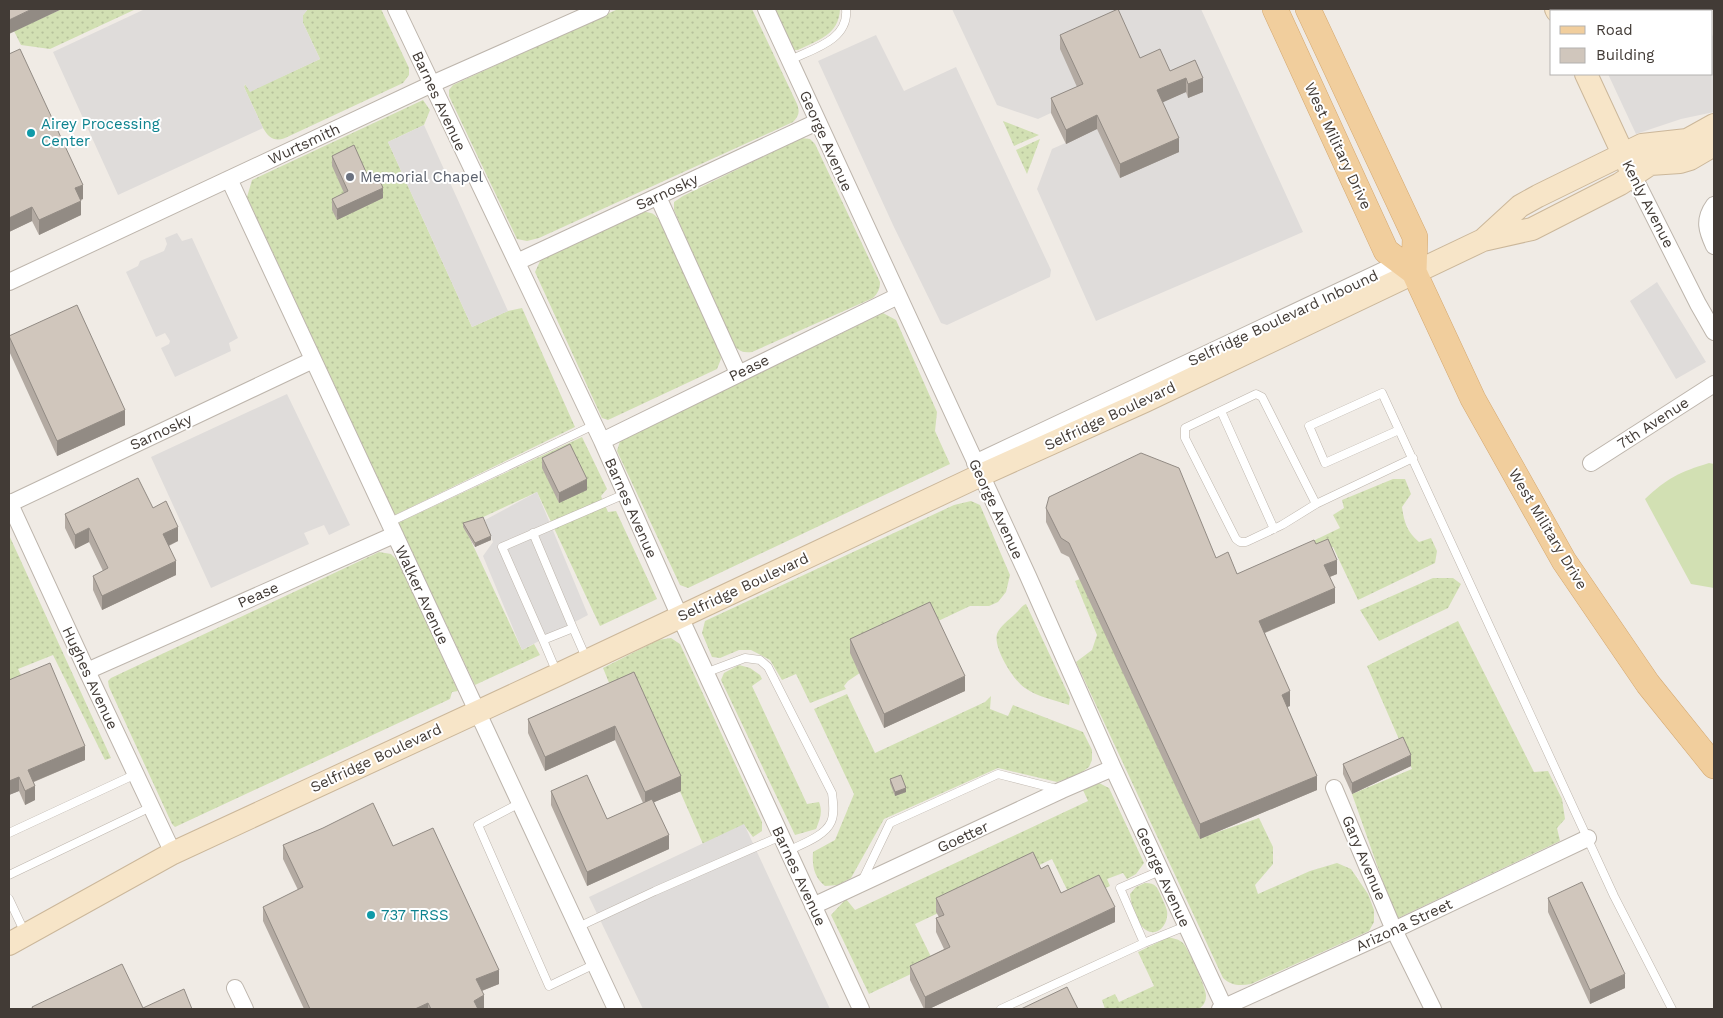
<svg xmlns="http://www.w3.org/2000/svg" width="1723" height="1018" font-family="'Work Sans',sans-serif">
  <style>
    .grass { fill: url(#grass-dots) }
    .pitch { fill: #d2e0b3 }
    .parking { fill: #dfdcda }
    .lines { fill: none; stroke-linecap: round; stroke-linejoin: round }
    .lane-casing { stroke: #bdb5ac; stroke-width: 9 }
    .street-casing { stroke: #bdb5ac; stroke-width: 18 }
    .secondary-casing { stroke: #cbb79a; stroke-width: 24 }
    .primary-casing { stroke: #d4a870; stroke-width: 26 }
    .lane { stroke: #fff; stroke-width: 8 }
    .street { stroke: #fff; stroke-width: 16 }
    .secondary { stroke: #f7e5c8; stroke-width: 22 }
    .primary { stroke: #f1ce9d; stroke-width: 25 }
    .wall { fill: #b3aaa2 }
    .shaded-wall { fill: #928b84 }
    .building { fill: #d0c6bc; stroke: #928b84 }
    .culture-dot { fill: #0f9aa8; stroke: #fff; stroke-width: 2 }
    .worship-dot { fill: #6b7280; stroke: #fff; stroke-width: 2 }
    .labels { text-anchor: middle; stroke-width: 4; stroke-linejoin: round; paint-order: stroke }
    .street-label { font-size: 15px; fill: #423b36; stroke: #fff }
    .culture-label { font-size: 15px; fill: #0d838f; stroke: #fff; text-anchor: start }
    .worship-label { font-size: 15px; fill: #5b616d; stroke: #fff; text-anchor: start }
  </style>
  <defs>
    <pattern id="grass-dots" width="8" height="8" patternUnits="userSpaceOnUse" patternTransform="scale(1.25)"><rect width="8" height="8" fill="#d2e0b3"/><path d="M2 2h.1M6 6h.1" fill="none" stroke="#b6c19b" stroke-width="1.8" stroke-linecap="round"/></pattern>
  </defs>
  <rect width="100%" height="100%" fill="#f0ebe5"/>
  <path class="grass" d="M62,9H136L50,49L21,45L14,31Z
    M308,9H381L409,68V75L403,83L285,138C274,142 269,138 263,128L244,87L245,84L250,91L320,59L303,23V15Z
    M618,9H752L797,104C800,112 799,116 793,122L539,238L527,241L517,239L449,96V90L453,85Z
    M773,9H840C839,35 818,40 798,50H794Z
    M423,100L430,110L424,125L388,142L472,327L508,311L522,308L575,427L395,515L247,197L252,180Z
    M1003,121L1039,135L1014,146Z
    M801,138L810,139L815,144L880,282C880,289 878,293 873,298L752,352C738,354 734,346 727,334L674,210V202L683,196Z
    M1040,139L1027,174L1016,150Z
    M644,212C651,212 655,214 659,220L719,346L721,359L717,369L608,420L602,418L535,272L541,259Z
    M883,313L896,320L937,412L935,431L950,464L688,588L680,585L617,451L620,441Z
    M582,437L607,489L601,496L608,512L616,511L657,599L600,626L537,492L464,526L522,650L534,644L540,655L475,685L398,523Z
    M1393,479H1405L1411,494L1402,507C1404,522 1407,532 1419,542L1431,538L1437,551L1435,563L1358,600L1333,547L1303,559L1288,553L1340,528L1333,515L1344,508L1342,500Z
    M971,501L980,505L1010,575L1006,592L998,602L989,606H970L934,623L848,681L844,686L846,689L810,703L796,674L782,680L770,660L751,650H739L720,658L712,657L702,633L705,621L954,505Z
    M9,535L111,758L105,760L53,655L18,669L27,687L9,694Z
    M379,552L391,554L398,561L458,691L452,692L450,699L175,827L172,824L109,687L108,681L111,678Z
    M1433,578H1453L1461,584L1448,608L1379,641L1360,610Z
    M1080,579L1200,838L1259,818L1273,847V864L1255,885L1258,894L1310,871L1337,863L1351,869L1368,894L1374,910V922L1369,931L1251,984C1241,986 1231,986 1223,978L1076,662L1092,650L1097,635L1075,581Z
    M1026,604L1070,698L1069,705C1055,700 1037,697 1025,688C1014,681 993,648 997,634C1000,626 1009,620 1015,614C1019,611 1021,606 1026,604Z
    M1458,621L1534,772L1548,771L1562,799L1565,819L1557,828L1560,841L1396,919L1352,794L1412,769L1367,666Z
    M671,638L680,644L762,822V831L753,837L744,825L703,844L634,686L614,695L603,668L658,640Z
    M739,665L750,668L760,675L762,679L752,686L807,804L819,802C823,812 820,819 816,829L795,835L721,680L724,673Z
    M847,694L875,753L985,702L991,696L990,709L1008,716L1013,705L1083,732L1092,750V760L1089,767L1078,775L1057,782L998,768L884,819L851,878L838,885L825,886C814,877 812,866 813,852L835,840L854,794L814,709Z
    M1099,783L1109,788L1144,863L1136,874L1127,879L1123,873L1107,879L1110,886L1073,902L1052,859L915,924L934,963L869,994L831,915L846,899L855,910L1088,801L1083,790Z
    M1145,883C1156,883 1157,887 1161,896C1163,901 1166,906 1167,911C1169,922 1159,938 1146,930C1137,924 1131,905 1130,894L1136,887Z
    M1169,937C1174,939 1179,939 1183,943C1188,948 1207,989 1206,996C1206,1002 1203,1006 1199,1009H1105L1102,1000L1115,994L1119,1002L1154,986L1138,952Z"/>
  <path class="pitch" d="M1709,463L1714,464V588L1691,584L1645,499C1667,478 1680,472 1709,463Z"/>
  <path class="parking" d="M145,9H308L303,15V23L320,59L250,92L245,84L244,87L263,128L118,195L53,52Z
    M952,9H1201L1303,232L1096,321L1037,189L1052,149L1097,129L1178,152L1083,98L1038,119L997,105Z
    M1593,9H1700L1701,11H1588Z
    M1712,34L1714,39V112L1681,119L1636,134L1608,74H1712Z
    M876,35L904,91L956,67L1051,270L1050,277L947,325L941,323L893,225L818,61Z
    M424,125L508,311L472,327L388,142Z
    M177,233L182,241L192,238L238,338L229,343L231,351L175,377L161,348L169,344L170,341L165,333L156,337L126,272L138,266L140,261L164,251L167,244L165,238Z
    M1657,282L1706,362L1676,379L1630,301Z
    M287,394L350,525L329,535L324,525L304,533L309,544L211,588L151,457Z
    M537,492L588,615L522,650L483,556L493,542L485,520Z
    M744,824L830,1009H643L589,897Z"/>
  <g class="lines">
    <g class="lane-casing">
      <path id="lane" d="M790,60C813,49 849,40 846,9
        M1221,411L1274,529
        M1399,430L1325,463L1309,426L1382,393L1614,896L1672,1009
        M1316,504L1282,525L1246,542H1240L1236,539L1185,438V428L1256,394L1262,397L1316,504L1413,458
        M388,523L594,425
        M533,533L573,628
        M543,640L502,547L625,494
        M557,673L543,640L573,628L587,660
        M705,673L745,658L760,660L768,667L832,793C833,802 835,813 831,822C825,836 802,844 788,851
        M520,803L478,825L549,986L595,964
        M9,833L136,774
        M1160,871L1120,888L1144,943L1186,926
        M9,875L151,807
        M862,881L890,823L998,774L1057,789
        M9,899L25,933
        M578,927L655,891L781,836
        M1001,1009L1144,943"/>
    </g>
    <g class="street-casing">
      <path id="street" d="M396,9L602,441L680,617L861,1009
        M766,9L1028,576L1113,768L1225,1009
        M1633,175L1698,304L1714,332
        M229,179L616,1009
        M658,197L738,373
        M1714,205C1703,220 1707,231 1714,246
        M517,262L817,122
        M9,282L432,84L601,9
        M602,441L898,296
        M975,463L1401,262
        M1591,463L1714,384
        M9,502L87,671L173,853
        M9,504L313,360
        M87,671L394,535
        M1334,788L1394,930L1433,1009
        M813,906L1062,790L1113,768
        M235,988L245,1009
        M1220,1009L1394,930L1588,838"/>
    </g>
    <g class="secondary-casing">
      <path id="secondary" d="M1556,9L1557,11
        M1586,74L1630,169
        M1484,239L1520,206L1538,196L1642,145L1687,140L1714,125
        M9,944L173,853L557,675L981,475L1145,401L1483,240L1532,229L1620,184L1650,164L1680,162L1690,159L1714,145"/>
    </g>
    <g class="primary-casing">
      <path id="primary" d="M1275,9L1386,251L1414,272
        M1308,9L1415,237L1414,272L1473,399L1564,561L1648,684L1714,766"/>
    </g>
    <use href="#lane" class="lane"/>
    <use href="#street" class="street"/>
    <use href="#secondary" class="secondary"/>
    <use href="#primary" class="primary"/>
  </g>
  <path class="wall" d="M1060,35L1140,58L1170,71L1195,60L1203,92L1188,98L1186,92L1162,102L1179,152L1120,178L1097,129L1066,144L1051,113V98L1077,87L1060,49Z
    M9,54L83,199L80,200L81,215L39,235L32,221L9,232Z
    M332,156L370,181L383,198L337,220L332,210V199L344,193L332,166Z
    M9,336L125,425L57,456L9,351Z
    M542,458L587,490L559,503L542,468Z
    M153,508L178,541L169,546L176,575L102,610L93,590V576L103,571L89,542L75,549L65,528V514Z
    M1046,508L1216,558L1237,574L1316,544L1337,574L1330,577L1335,603L1265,633L1290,706L1287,707L1317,790L1200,839L1069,557L1061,553L1046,522Z
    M463,523L491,540L475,547L463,527Z
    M850,639L965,691L884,728L850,653Z
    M634,672L681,791L654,802L669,849L587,886L551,805V791L607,819L643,803L615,740L545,771L528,733V719Z
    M9,680L85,760L34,782L35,800L25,805L19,791L9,795Z
    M1343,764L1411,766L1352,794L1343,774Z
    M890,779L906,792L895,796L890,783Z
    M283,845L393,846L499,984L482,991L484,1009H304L263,921V907L298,890L283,859Z
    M1041,869L1061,893L1115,922L929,1009H924L910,980V966L944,949L936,932V918L939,917L936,912V898Z
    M1548,898L1625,988L1590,1004L1548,912Z"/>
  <path class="shaded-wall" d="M32,9H62L9,34V20Z
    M1186,78V92L1157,105V90Z
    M1203,78V92L1188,98V84Z
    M1097,115V129L1066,144V130Z
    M1179,138V152L1120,178V164Z
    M83,185V199L75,202V188Z
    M383,188V198L337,220V209Z
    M81,201V215L39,235V220Z
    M32,207V221L9,232V218Z
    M125,410V425L57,456V441Z
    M587,479V490L559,503V493Z
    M178,527V541L163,548V534Z
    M89,528V542L75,549V535Z
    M491,536V540L475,547V543Z
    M1337,560V574L1324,579V565Z
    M176,561V575L102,610V596Z
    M1335,588V603L1259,635V621Z
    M965,676V691L884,728V714Z
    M1290,691V706L1282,709V695Z
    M615,726V740L545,771V757Z
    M85,746V760L28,784V770Z
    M1411,755V766L1352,794V783Z
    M681,776V791L645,806V792Z
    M1317,776V790L1200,839V824Z
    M19,777V791L9,795V781Z
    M35,786V800L25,805V791Z
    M906,788V792L895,796V792Z
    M669,835V849L587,886V872Z
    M1115,907V922L929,1009H925V997Z
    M499,970V984L476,993V979Z
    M1625,974V988L1590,1004V990Z
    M484,995V1009H474V1001Z
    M428,1003V1009H415Z"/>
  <path class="building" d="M9,9H32L9,20Z
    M1118,9L1140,58L1160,49L1170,71L1195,60L1203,78L1188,84L1186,78L1157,90L1179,138L1120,164L1097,115L1066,130L1051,98L1083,84L1060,35Z
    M20,49L83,185L75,188L81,201L39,220L32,207L9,218V54Z
    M354,145L370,181L379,178L383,188L337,209L332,199L348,191L332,156Z
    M77,305L125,410L57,441L9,336Z
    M570,444L587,479L559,493L542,458Z
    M1141,453L1179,468L1216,558L1228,552L1237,574L1314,540L1316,544L1328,539L1337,560L1324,565L1335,588L1259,621L1290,691L1282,695L1317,776L1200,824L1069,543L1061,538L1046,508L1049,497Z
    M138,478L153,508L166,501L178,527L163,534L176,561L102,596L93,576L108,568L89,528L75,535L65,514Z
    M483,517L491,536L475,543L463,523Z
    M930,602L965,676L884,714L850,639Z
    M50,663L85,746L28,770L35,786L25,791L19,777L9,781V680Z
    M634,672L681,776L645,792L615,726L545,757L528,719Z
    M1403,737L1411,755L1352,783L1343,764Z
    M587,775L607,819L652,799L669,835L587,872L551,791Z
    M901,775L906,788L895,792L890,779Z
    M373,803L393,846L433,828L499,970L476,979L484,995L474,1001L478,1009H431L428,1003L415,1009H310L263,907L303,887L283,845L323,828Z
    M1033,852L1041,869L1048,865L1061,893L1099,875L1115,907L925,997L910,966L950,947L936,918L944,915L936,898Z
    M1582,882L1625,974L1590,990L1548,898Z
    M122,964L143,1008L184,989L192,1009H33L32,1007Z
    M1067,987L1078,1009H1021Z"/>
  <g class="culture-dot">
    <circle cx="31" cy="133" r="5"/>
    <circle cx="371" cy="915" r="5"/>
  </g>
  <circle class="worship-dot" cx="350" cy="177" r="5"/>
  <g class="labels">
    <g class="street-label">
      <text transform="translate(439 101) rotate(65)" y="5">Barnes Avenue</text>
      <text transform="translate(826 141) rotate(66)" y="5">George Avenue</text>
      <text transform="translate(304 144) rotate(-25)" y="5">Wurtsmith</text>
      <text transform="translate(1338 146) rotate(65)" y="5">West Military Drive</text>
      <text transform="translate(667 192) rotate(-25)" y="5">Sarnosky</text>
      <text transform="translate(1648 204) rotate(63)" y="5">Kenly Avenue</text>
      <text transform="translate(1283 318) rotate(-25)" y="5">Selfridge Boulevard Inbound</text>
      <text transform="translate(749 368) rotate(-26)" y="5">Pease</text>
      <text transform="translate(1110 416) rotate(-25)" y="5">Selfridge Boulevard</text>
      <text transform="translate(1653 423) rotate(-33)" y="5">7th Avenue</text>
      <text transform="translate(161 432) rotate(-25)" y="5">Sarnosky</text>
      <text transform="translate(631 508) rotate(66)" y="5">Barnes Avenue</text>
      <text transform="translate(996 509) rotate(65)" y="5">George Avenue</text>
      <text transform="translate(1548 529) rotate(59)" y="5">West Military Drive</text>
      <text transform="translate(743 587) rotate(-25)" y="5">Selfridge Boulevard</text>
      <text transform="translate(258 595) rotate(-24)" y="5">Pease</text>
      <text transform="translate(422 595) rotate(65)" y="5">Walker Avenue</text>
      <text transform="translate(90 678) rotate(65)" y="5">Hughes Avenue</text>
      <text transform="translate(376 758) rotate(-25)" y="5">Selfridge Boulevard</text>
      <text transform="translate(963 837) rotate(-25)" y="5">Goetter</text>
      <text transform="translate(1364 858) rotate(67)" y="5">Gary Avenue</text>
      <text transform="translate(799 876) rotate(65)" y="5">Barnes Avenue</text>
      <text transform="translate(1163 877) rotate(65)" y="5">George Avenue</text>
      <text transform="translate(1404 925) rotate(-25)" y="5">Arizona Street</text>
    </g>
    <g class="culture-label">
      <text x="41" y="129">Airey Processing<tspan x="41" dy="17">Center</tspan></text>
      <text x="381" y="920">737 TRSS</text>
    </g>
    <g class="worship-label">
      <text x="360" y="182">Memorial Chapel</text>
    </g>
  </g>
  <rect width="1723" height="1018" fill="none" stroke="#423b36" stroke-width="20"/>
  <rect x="1550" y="10" width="162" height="65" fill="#ffffff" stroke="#b3b1af"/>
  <rect x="1560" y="26" width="25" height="8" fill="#f1ce9d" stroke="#b3b1af"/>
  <text x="1596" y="35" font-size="15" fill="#423b36">Road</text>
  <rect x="1560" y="48" width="25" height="15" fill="#d0c6bc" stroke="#b3b1af"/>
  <text x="1596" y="60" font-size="15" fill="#423b36">Building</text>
</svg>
